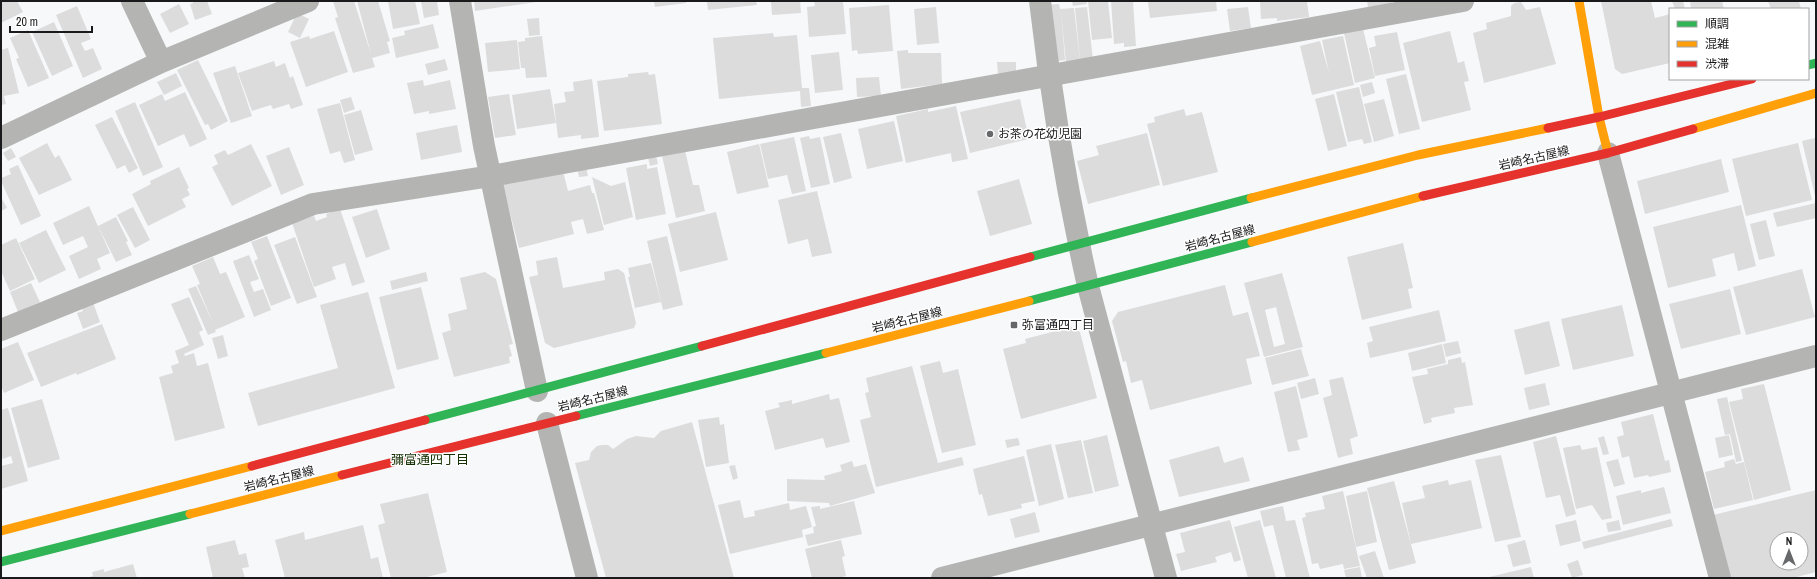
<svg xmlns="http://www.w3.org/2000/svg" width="1817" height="579" font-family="'Archivo Narrow','Noto Sans JP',sans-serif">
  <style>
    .building { fill: #dcdcdc; fill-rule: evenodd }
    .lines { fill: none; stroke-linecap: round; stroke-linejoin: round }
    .street { stroke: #b4b4b3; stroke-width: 22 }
    .fast { stroke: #30b455; stroke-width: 9 }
    .slow { stroke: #ff9f0a; stroke-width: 9 }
    .jam { stroke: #e5322d; stroke-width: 9 }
    .poi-dot { fill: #67686a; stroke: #fff; stroke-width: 1.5 }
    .labels { text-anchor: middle; stroke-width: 3; stroke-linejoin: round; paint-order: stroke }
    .poi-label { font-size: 12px; fill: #1a1a1c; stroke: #fff; text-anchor: start }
    .street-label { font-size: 12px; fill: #1a1a1c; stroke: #fff }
    .neighbourhood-label { font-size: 13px; fill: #153103; stroke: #fff }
  </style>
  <rect width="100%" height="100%" fill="#f6f8fa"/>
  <path class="building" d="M1,1H17L23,12L1,23Z
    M193,1H207L212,14L195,20L190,4L193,3Z
    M333,1H354L371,54L357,1H378L390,41L387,42L390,53L372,58L375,67L353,73L335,18L338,17Z
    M388,1H415L420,24L393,29Z
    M421,1H437L439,15L424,18Z
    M474,1H535L536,2L475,11Z
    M654,1H686V3L655,7Z
    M707,1H756L757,5L708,10Z
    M771,1H800L801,13L772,15Z
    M814,1H843L846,34L809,37L807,7L815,6Z
    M1072,1H1086L1087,4L1073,6Z
    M1088,1H1108L1112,38L1092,40Z
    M1111,1H1133L1136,46L1124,47V43L1114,44Z
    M1148,1H1216L1217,11L1150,18Z
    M1260,1H1307L1309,17L1277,21V18L1261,19Z
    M1367,1H1392V4L1368,7Z
    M1601,1H1651L1655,18L1670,14V63L1622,74L1615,69Z
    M1672,1H1683L1685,9H1675Z
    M1690,1H1722L1724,9H1691Z
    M1768,1H1799L1801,9H1771Z
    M1521,2L1526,10L1540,7L1556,64L1484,83L1473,33L1487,29L1486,23L1511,16V6L1514,3Z
    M179,4L189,24L170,33L160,14Z
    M1059,4L1060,9L1074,8L1080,62L1066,63L1061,11L1065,60L1050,62L1045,5Z
    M889,5L893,51L858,54L857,50L852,51L849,8Z
    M77,6L91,39L81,43L85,51L93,48L102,69L83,78L56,15Z
    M936,7L939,43L917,45L914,9Z
    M1087,7L1093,60L1080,61L1075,8Z
    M1248,7L1251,28L1230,31L1227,9Z
    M297,13L309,19L300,38L288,32Z
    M539,18L540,35L529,36L527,19Z
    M54,22L73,66L52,76L32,32Z
    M433,24L439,48L396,58L392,38L405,35L404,31Z
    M1363,29L1375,78L1355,83L1344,33Z
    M28,30L49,78L28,87L16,59L19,58L10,38Z
    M334,31L348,72L306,87L290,42L309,36L310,39Z
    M1450,31L1458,63L1464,61L1469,81L1464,82L1471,110L1422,122L1403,43Z
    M1397,32L1405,70L1375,76L1369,48L1376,46L1374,36Z
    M773,33L774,37L797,35L802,88H809L811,106L801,107L800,91L719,99L713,38Z
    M542,36L547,77L526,78L525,68H521L518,42L525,41V38Z
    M1343,36L1354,85L1312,95L1300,46L1320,41L1329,73L1322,40Z
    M517,40L520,69L488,72L485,43Z
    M8,48L19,93L4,96L6,104L1,105V50Z
    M908,50V53H941L942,84L901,89L897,51Z
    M839,52L843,90L815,93L811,55Z
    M445,59L448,70L428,75L425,64Z
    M198,60L228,121L211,130L208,124L205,125L177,70Z
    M274,61L276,67L285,63L290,78L293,76L303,105L291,109L289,104L273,109L271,105L252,111L238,73Z
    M997,62H1016V74L998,75Z
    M235,66L252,116L231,123L213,73Z
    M648,72L649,75L655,74L662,124L604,131L597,81L628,77V74Z
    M176,73L182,86L164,95L157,82Z
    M1406,74L1420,129L1399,134L1386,79Z
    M879,77L881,96L857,97L856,78Z
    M592,79L599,137L581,139V135L558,138L554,104L566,102L564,92L574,91L573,82Z
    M423,80L424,86L450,80L456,109L429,114V111L414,114L407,83Z
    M1372,82L1375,93L1363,97L1360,85Z
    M1359,87L1372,142L1364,144L1362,139L1348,142L1336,92Z
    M550,89L556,123L517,129L512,95Z
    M185,92L207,139L190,147L184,134L158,146L139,105L162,94L165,101Z
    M509,94L516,135L495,138L488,97Z
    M1334,94L1347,146L1328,151L1315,99Z
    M351,97L355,109L344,113L340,100Z
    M1020,99L1029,139L970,153L960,112Z
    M1384,99L1394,136L1374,142L1364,104Z
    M135,102L163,167L143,176L115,111Z
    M340,103L355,160L344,163L340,151L330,154L317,109Z
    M956,106L968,159L952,162L951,153L906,163L896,116L928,109V112Z
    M1184,109L1186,116L1202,112L1218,172L1163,186L1147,124L1155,122L1154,117Z
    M361,110L373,150L355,155L344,115Z
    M112,117L138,168L129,173L125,165L117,169L95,125Z
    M894,121L903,161L867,169L858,129Z
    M457,125L462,152L421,160L416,133Z
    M841,133L852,178L834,183L823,137Z
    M1147,133L1160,185L1088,204L1077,161L1099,155L1096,146Z
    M809,136L810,139L820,137L830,184L811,188L800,138Z
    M794,137L806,191L792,194L787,175L768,179L760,144Z
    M1815,138L1816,141L1815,196L1802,141Z
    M47,143L55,158L59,155L72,180L39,195L19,158Z
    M1798,143L1812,200L1746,216L1732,159Z
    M251,144L272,186L232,206L212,167L218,164L214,155L225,150L228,155Z
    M759,144L769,187L737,194L727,152Z
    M684,146L693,185H699L705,211L676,218L662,156Z
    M289,147L304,185L281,195L266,156Z
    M11,148L16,157L8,161L3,153Z
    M655,151L658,164L650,166L647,153Z
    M1721,159L1729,192L1645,214L1637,181Z
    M585,160L588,176L579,177L576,162Z
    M647,164V169L657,167L666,214L636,220L626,168Z
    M18,165L41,216L21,225L1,181V178L11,174L9,169Z
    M179,167L189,188L187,189L190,195L182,199L186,207L148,226L132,194L151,184L150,181Z
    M562,167L568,191L590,185L592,193H594L604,230L587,234L583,219L571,222L574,234L519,248L502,182Z
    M592,177L611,186L625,182L633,217L604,225Z
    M1019,179L1032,224L990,236L977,191Z
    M817,191L832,253L812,257L808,239L788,244L778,200Z
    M1,197L7,208L1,211Z
    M1816,203V218L1777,227L1773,213Z
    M1741,205L1756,266L1738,271L1734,253L1712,259L1716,276L1668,288L1653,227Z
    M89,206L110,253L97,259L101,269L79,279L69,256L88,247L83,236L63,245L53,223Z
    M133,207L150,240L135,248L117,215Z
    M340,209L365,282L352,286L345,263L332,267L336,279L314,287L292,223L314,216L316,221L327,217L326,214Z
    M377,209L390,249L366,258L352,217Z
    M716,212L728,260L680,272L668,224Z
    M116,217L128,241L126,242L132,255L116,262L98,226Z
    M1766,220L1775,256L1759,260L1750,224Z
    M46,230L66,270L39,283L19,243Z
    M267,236L291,298L271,306L254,261L258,259L251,242Z
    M667,236L683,305L663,310L647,241Z
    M295,237L317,297L297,304L274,245Z
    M16,238L35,279L10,291L1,271V245Z
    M1403,243L1413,288L1408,289L1412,308L1362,320L1347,257Z
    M249,255L259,279L250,282L254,292L263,289L271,310L254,317L233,261Z
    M213,257L220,274L226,272L245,317L215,330L216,332L208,335L188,289L196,286L213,323L197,285L200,284L192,266Z
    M557,257L563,288L605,280L604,272L618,269L624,273L636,323L634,328L554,348L545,343L529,277L538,275L536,261Z
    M651,263L661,302L635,308L628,277H630L628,268Z
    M1802,269L1815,317L1746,335L1733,287Z
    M426,272L428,281L392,290L390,281Z
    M485,272L496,279L513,344L509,345L512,356L509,357L510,363L454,377L442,333L451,330L448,314L467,309L460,278Z
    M1282,273L1303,347L1264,357L1244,283ZM1276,307L1285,344L1274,347L1265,310Z
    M31,283L40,302L18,312L10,292Z
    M1225,285L1233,316L1248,312L1260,356L1246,359L1252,384L1150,410L1142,380L1131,383L1126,361L1123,362L1112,321L1118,312Z
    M421,287L439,359L397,370L379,297Z
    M1730,289L1741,334L1681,349L1669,304Z
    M368,292L395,388L258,426L248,393L338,368L320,305Z
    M189,297L203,330L199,332L204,345L184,354L185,356L194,353L197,366L208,363L225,428L175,441L159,377L173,373L171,366L179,363L175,351L189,345L171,304Z
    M93,302L100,322L83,329L77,313L83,311L81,307Z
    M1622,305L1634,356L1573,370L1561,319Z
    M1439,310L1446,341L1370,358L1367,343L1373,341L1369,327Z
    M1549,321L1560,366L1525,375L1514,330Z
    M102,324L116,359L77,375L76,373L41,387L27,353Z
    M1071,327L1080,332L1097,398L1021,419L1003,349L1026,343L1025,339Z
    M223,335L228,356L218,359L212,338Z
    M1458,341L1461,353L1446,357L1443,344Z
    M18,342L34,380L4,393L1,386V349Z
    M1442,344L1446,363L1412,371L1408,353Z
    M1301,349L1309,376L1272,385L1265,358Z
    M1461,357L1462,363L1465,362L1473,405L1454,408L1455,413L1431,418L1432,422L1424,424L1412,377L1428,374L1427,369L1448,364V360Z
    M940,361L943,373L958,369L976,445L942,453L920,366Z
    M912,366L938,463L962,457L964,465L876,487L860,420L871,417L865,393L869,392L866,378Z
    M1343,377L1358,436L1350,439L1353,454L1338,458L1323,398L1332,395L1329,380Z
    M1315,378L1319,394L1301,399L1297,383Z
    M1545,383L1550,405L1529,410L1524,388Z
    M1764,384L1791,490L1754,500L1729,402L1743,399L1741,389Z
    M1296,386L1308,437L1297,440L1300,450L1288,452L1274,392Z
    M829,394L830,400L839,398L850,442L826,448L823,438L775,450L765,411L780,407L778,403L792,400V404Z
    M1727,397L1742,461L1736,462L1730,434L1725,435L1717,399Z
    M42,399L60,459L28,468L11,408Z
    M8,408L28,481L1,489V466L13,463L11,456L3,459L1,455V410Z
    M1653,414L1665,461L1669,460L1671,472L1649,477L1648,475L1634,478L1629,456L1622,458L1617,437L1624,435L1621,422Z
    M719,417L720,425L724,424L729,463L706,467L698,420Z
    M692,422L734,578H606L575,463L589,460L591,452L597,446L602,445H608L613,449L627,439L636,436L654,438L661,431Z
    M1107,435L1119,486L1095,492L1083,441Z
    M1729,435L1733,455L1719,458L1715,438Z
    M1556,436L1576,514L1566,517L1560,495L1546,498L1533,442Z
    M1604,436L1609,454L1603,455L1598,438Z
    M1018,438L1020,445L1007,448L1005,440Z
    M1081,440L1093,493L1068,498L1055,445Z
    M1051,444L1064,499L1039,506L1026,450Z
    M1580,445L1582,450L1597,447L1612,518L1602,520L1592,505L1576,509L1563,448Z
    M1219,446L1224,463L1243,457L1250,481L1179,497L1169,460Z
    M1501,455L1521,537L1495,542L1475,460Z
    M1024,456L1035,501L1021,504L1022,508L988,516L982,494L979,495L973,469Z
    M1618,459L1625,484L1614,487L1606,462Z
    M1734,459L1736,464L1744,462L1753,500L1714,509L1705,472L1725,467L1724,462Z
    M852,461L854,467L866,464L875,493L830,506L829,503L787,501V479L825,480L824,476L842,471L840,465Z
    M735,465L738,478L733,480L729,466Z
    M1448,480L1449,485L1471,480L1482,528L1411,544L1402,503L1425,498L1422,486Z
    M1394,481L1416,563L1389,570L1367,488Z
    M1664,487L1671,513L1623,525L1616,496L1641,490V493Z
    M1816,490V572L1793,578H1729L1713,515ZM1777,539H1801V563H1777Z
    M1343,491L1360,566L1344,569L1343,564L1320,569L1318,563L1312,564L1302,518L1306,517L1305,513L1325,509L1322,496Z
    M1367,491L1377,542L1356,547L1346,496Z
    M428,493L447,572L423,578H391L378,525L385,523L380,504Z
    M740,500L744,518L755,516L754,511L789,503L790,510L806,506L812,527L802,530L803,537L730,554L718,505Z
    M854,501L862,534L808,546L805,535L814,533L813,527L816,526L811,507L820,506V509Z
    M1283,506L1286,521L1295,520L1310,578H1286L1273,525L1264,527L1260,511Z
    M1035,512L1040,532L1015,538L1010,519Z
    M1671,519L1673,526L1584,549L1582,542Z
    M1230,520L1241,560L1234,562L1231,552L1215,557L1217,562L1181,571L1176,554L1185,552L1180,533Z
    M1260,520L1276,578H1248L1234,527Z
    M1576,520L1581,541L1560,546L1555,525Z
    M1619,520L1621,530L1608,532L1606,523Z
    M363,525L371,559L378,557L383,578H285L275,540L304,532L305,540Z
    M235,540L239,555L246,553L249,567L242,568L245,578H213L206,547Z
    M841,540L845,556L842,557L846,576L839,578H812L805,549Z
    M1525,540L1531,563L1513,567L1507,545Z
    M1375,551L1384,578H1367L1359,556Z
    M1578,560L1583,575L1572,578L1567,564Z
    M133,564L137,578H86L93,576L92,572L104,569V572Z
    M1360,567L1362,578H1346L1344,570Z
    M1531,567L1534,578H1489V577Z"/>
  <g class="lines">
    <path class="street" d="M132,1L161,62
      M460,1L484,146L537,391
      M1040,1C1051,97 1067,192 1088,286L1166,578
      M1,138L161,62L308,1
      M1608,153L1720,578
      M1,330L313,204L491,176L1463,1
      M547,423L587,578
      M942,578L1816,356"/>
    <path class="fast" d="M1808,65L1816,63
      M1030,257L1251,198
      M1029,301L1252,242
      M576,416L826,353
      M425,420L702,346
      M1,562L190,514"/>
    <path class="slow" d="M1579,1L1599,117L1608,153
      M1693,129L1816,93
      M1251,198L1418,155L1548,128
      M1252,242L1423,196
      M826,353L1029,301
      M190,514L342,475
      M1,531L252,466"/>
    <path class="jam" d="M1548,128L1599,117L1752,79
      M1423,196L1608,153L1693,129
      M702,346L1030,257
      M252,466L425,420
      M342,475L576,416"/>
  </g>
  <g class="poi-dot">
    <circle cx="990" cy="134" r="4"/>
    <rect x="1010" y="321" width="8" height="8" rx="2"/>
  </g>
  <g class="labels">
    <g class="poi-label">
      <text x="998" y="138">お茶の花幼児園</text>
      <text x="1022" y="329">弥富通四丁目</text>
    </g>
    <g class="street-label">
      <text transform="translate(1534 158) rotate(-13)" y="4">岩崎名古屋線</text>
      <text transform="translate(1220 238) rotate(-15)" y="4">岩崎名古屋線</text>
      <text transform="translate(907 320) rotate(-14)" y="4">岩崎名古屋線</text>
      <text transform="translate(593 399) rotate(-14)" y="4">岩崎名古屋線</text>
      <text transform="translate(279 479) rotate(-14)" y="4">岩崎名古屋線</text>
    </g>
    <g class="neighbourhood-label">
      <text x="430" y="464">彌富通四丁目</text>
    </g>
  </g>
  <rect width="1817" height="579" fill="none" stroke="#1a1a1c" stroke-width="4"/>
  <rect x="1669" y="8" width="140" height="72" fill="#ffffff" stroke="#a3a3a4"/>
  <rect x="1677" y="21" width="20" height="6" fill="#30b455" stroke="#a3a3a4"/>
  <text x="1705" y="28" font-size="12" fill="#1a1a1c">順調</text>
  <rect x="1677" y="41" width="20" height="6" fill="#ff9f0a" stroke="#a3a3a4"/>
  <text x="1705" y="48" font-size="12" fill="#1a1a1c">混雑</text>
  <rect x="1677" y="61" width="20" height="6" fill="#e5322d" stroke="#a3a3a4"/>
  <text x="1705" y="68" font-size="12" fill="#1a1a1c">渋滞</text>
  <g transform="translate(1789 551)"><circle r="19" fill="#ffffff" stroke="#a3a3a4"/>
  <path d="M0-3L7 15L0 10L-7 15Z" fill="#67686a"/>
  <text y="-6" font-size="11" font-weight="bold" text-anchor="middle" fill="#1a1a1c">N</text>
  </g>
  <path d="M10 26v6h82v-6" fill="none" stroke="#1a1a1c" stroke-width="2"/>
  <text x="16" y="26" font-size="12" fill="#1a1a1c" stroke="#ffffff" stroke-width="3" paint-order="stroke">20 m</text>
</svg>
